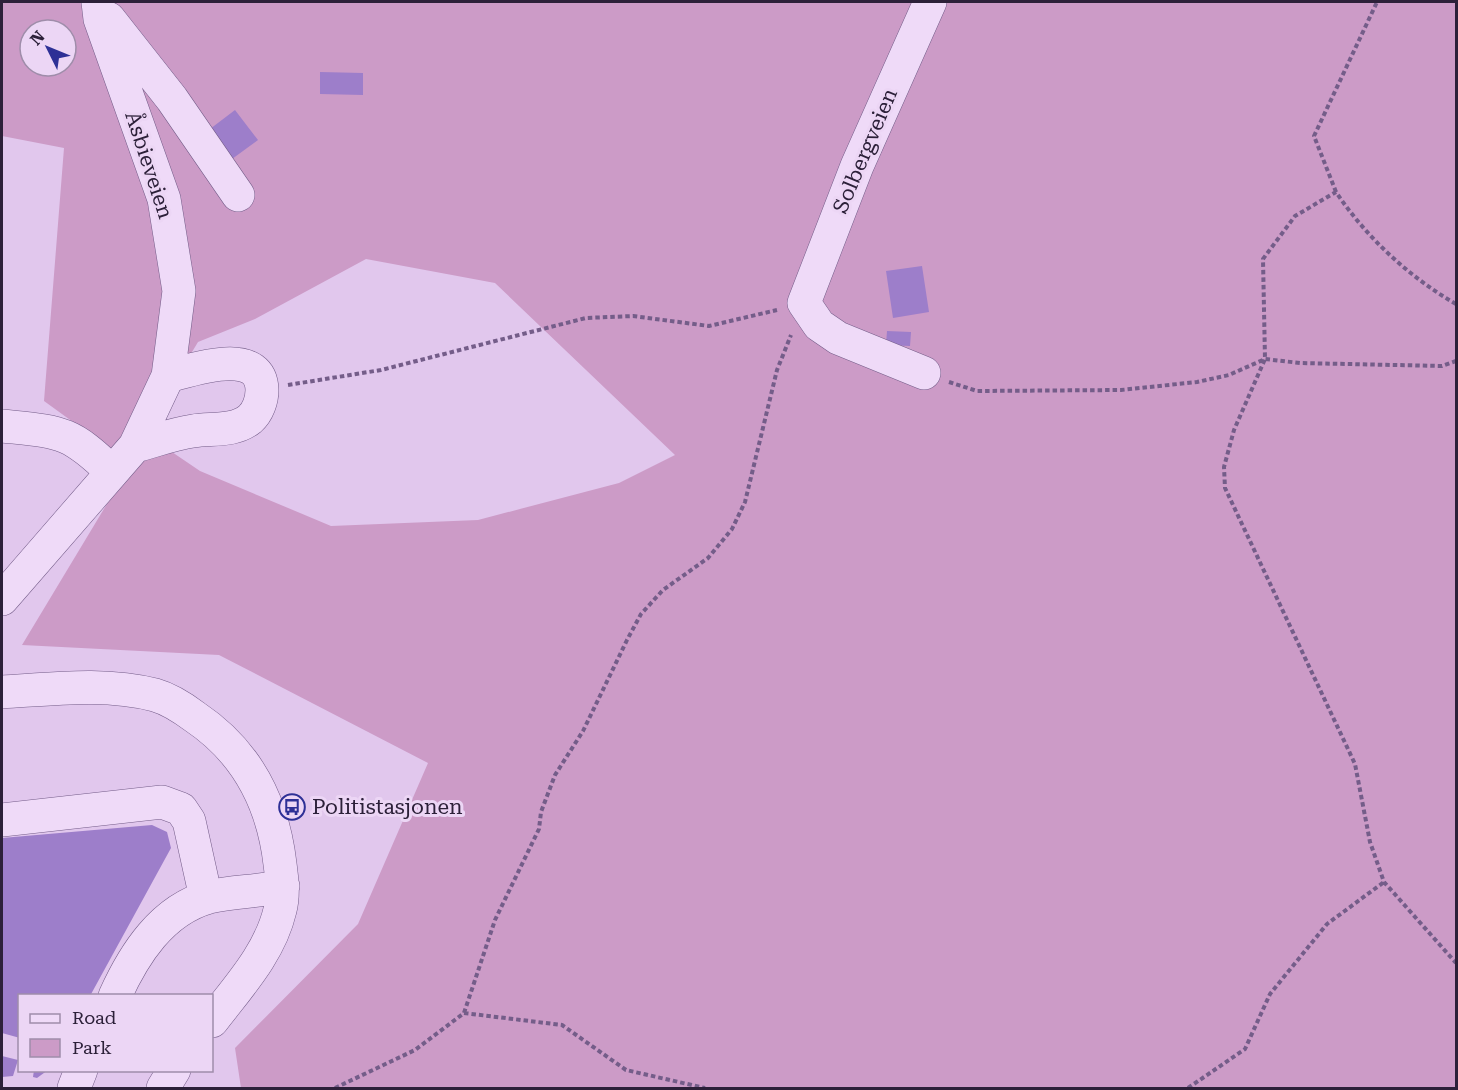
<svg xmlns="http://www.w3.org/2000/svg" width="1458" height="1090" font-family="'Roboto Serif',serif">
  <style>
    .green { fill: #cc9bc7; fill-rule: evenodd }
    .building { fill: #9d7eca }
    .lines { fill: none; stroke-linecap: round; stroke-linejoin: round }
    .minor-casing { stroke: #745d89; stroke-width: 34 }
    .path { stroke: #745d89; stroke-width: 4; stroke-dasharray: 4.5 3; stroke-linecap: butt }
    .minor { stroke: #efdaf8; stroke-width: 33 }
    .labels { text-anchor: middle; stroke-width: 6; stroke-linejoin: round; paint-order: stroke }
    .street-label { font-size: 21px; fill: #2c2039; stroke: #ecd6f5 }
    .poi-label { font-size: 21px; fill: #2c2039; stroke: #ecd6f5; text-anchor: start }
  </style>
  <rect width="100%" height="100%" fill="#e1c7ed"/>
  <path class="green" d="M2,2H1456V1088H241L235,1048L358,924L428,763L219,655L22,645L131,464L44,401L64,148L2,136ZM30,30H66V66H30ZM366,259L495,283L675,455L619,483L478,520L331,526L200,471L141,431L153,417L198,342L255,319Z"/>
  <path class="building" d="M320,72L363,73V95L320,94Z
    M235,110L258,140L232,159L210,129Z
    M922,266L929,312L893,318L886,271Z
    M887,331L911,332L910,346L886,345Z
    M152,825L167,832L171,848L90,996H20V1038L2,1033V838Z
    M2,1056L18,1060L13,1076L2,1077Z
    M34,1070H48L37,1078L33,1077Z"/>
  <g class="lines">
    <g class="minor-casing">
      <path id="minor" d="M105,19H109L172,99L238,195
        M924,373L838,338L819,325L804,303L857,166L930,2
        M2,426C60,432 69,430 112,472
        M135,446C154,441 173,434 193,431C212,428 234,432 250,419C258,412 262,400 262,390C261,345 192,370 168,376
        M2,599L135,446L168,376L179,291L164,199L100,19L98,2
        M2,692C52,689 106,682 155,695C169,699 183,708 195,717C247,752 273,803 280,864C282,879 284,895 280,910C270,953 238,987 212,1021
        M2,820L162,802L181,809L189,821L206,898
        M115,996C134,954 162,910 209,897C233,891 258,892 283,886
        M74,1088L81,1070
        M163,1088L174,1070"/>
    </g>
    <path class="path" d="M1336,192L1314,136L1377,2
      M1456,304C1409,277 1366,237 1336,192L1295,216L1263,259L1265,359L1234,430L1224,467L1225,488L1355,764L1370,842L1384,882L1456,963
      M949,382L977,391L1121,390L1197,382L1229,375L1265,359L1300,363L1442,366L1456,361
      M288,385L381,370L586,318L633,316L709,326L777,310
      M464,1013L562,1025L626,1070L705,1088
      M335,1088L415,1050L464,1013L495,920L539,829L541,812L555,775L583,731L627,640L641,614L663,590L708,558L732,529L745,502L777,370L791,335
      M1188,1088L1245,1049L1270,994L1327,924L1384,882"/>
    <use href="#minor" class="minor"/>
  </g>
  <defs>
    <g id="bus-ring" transform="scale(1.35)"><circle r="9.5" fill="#ecd6f5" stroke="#2e3096" stroke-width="1.5"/><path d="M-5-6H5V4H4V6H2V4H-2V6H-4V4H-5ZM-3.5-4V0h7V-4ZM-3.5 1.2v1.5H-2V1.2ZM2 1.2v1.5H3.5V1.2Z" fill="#2e3096"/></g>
  </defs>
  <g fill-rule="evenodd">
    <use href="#bus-ring" x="292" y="807"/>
  </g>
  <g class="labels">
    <g class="street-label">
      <text transform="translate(865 151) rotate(-67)" y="7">Solbergveien</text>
      <text transform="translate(149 165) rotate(72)" y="7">Åsbieveien</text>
    </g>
    <g class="poi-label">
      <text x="312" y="814">Politistasjonen</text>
    </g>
  </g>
  <rect width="1458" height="1090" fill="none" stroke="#2c2039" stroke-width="6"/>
  <rect x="18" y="994" width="195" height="78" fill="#ecd6f5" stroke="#9f8daa" stroke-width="1.5"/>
  <rect x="30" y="1014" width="30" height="9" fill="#efdaf8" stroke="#9f8daa" stroke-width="1.5"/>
  <text x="72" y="1024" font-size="18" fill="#2c2039">Road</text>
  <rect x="30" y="1039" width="30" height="18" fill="#cc9bc7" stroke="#9f8daa" stroke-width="1.5"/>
  <text x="72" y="1054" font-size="18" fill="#2c2039">Park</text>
  <g transform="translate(48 48) rotate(313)"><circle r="28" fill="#ecd6f5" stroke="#9f8daa" stroke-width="1.5"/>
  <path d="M0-4.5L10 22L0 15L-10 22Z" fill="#2e3096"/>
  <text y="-9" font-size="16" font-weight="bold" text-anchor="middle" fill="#2c2039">N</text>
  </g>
</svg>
